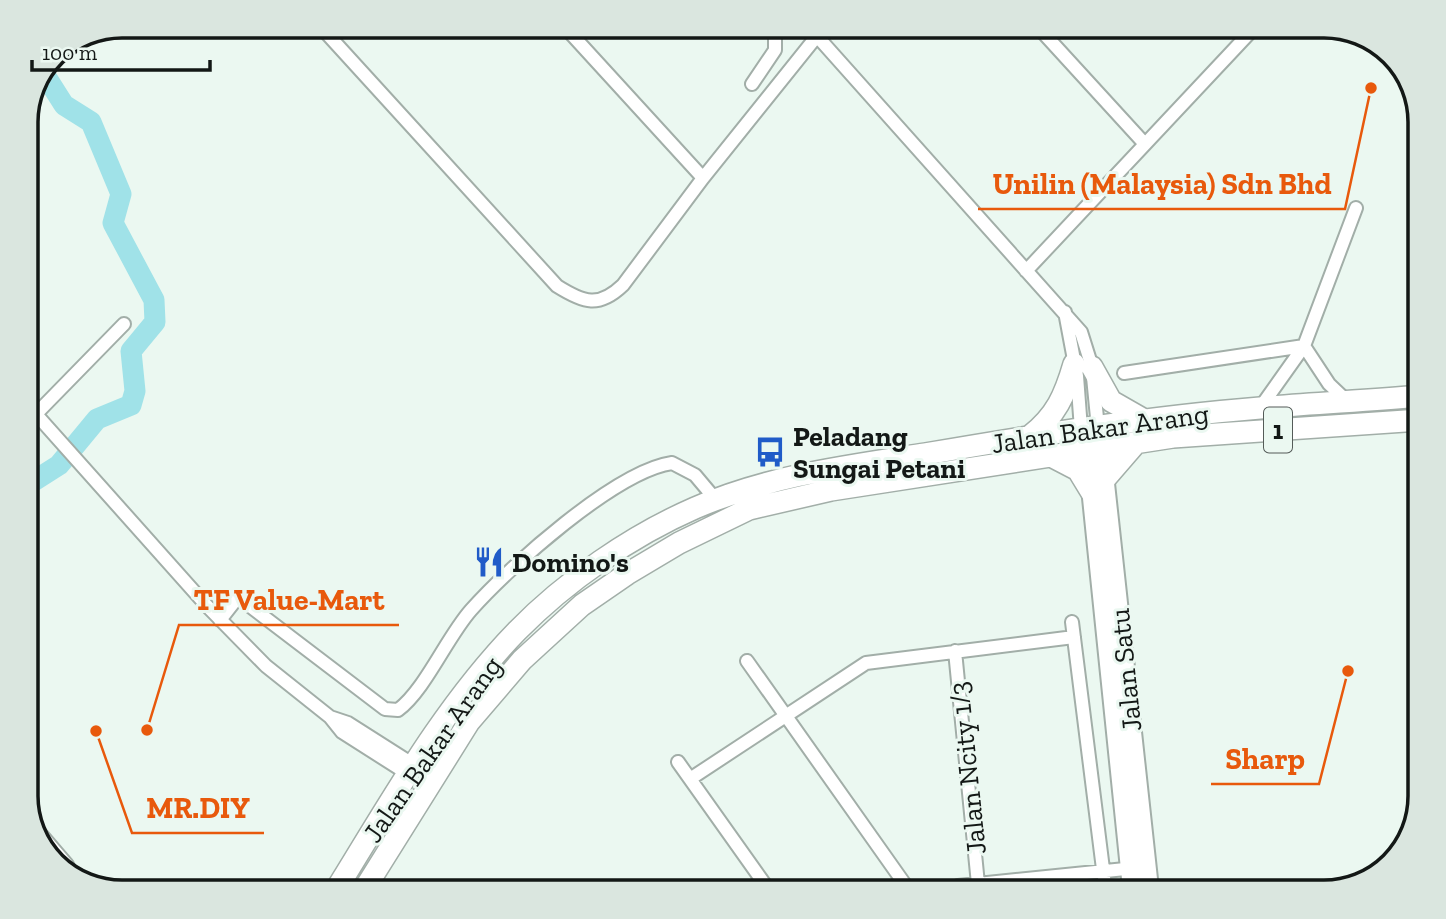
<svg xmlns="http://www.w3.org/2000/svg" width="1446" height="919" font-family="'Zilla Slab',serif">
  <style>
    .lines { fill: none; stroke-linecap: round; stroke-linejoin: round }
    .river { stroke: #a0e2e8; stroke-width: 21 }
    .street-casing { stroke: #a2aea8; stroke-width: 16 }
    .secondary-casing { stroke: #a2aea8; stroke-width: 23 }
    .primary-casing { stroke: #a2aea8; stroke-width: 24 }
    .highway-casing { stroke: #a2aea8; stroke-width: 28 }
    .street { stroke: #fff; stroke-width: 12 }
    .secondary { stroke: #fff; stroke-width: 19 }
    .primary { stroke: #fff; stroke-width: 21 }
    .highway { stroke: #fff; stroke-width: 24 }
    .labels { text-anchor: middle; stroke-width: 6; stroke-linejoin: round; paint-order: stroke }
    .shield { fill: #ebf8f1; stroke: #545b58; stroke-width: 2 }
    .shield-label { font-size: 26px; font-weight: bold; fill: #131816 }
    .street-label { font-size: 28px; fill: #131816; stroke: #ebf8f1 }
    .poi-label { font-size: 28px; font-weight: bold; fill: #131816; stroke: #ebf8f1; text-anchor: start }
    .rim { fill: none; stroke: #131816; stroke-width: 3.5 }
    .leader { fill: none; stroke: #e8590c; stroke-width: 2.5 }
    .callout-dot { fill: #e8590c; stroke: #ebf8f1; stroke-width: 2.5 }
    .callout-label { font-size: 30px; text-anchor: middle; font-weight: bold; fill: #e8590c; stroke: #ebf8f1; stroke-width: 6; stroke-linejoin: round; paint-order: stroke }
  </style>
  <rect width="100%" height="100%" fill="#ebf8f1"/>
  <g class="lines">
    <path class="river" d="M26,486L59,465L97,419L131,405L135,391L131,351L155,322L154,300L113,223L121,194L91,122L64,105L45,75"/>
    <g class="street-casing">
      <path id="street" d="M320,26L557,286C584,303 599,308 623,285L703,178L825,26
        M564,26L703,178
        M808,26L1081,332L1092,367L1098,428
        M1037,26L1144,143
        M752,84L775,50V32L770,26
        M26,118L28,115
        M1026,271L1256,26
        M1065,312L1077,376L1081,429
        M1304,346L1329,384L1349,403
        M1124,373L1304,346
        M26,403L207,606L266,666L330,717L342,732L408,774
        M1260,408L1304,346L1356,208
        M36,414L124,324
        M220,620L238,597L385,709L398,710C425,690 447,637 471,610C509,567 616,471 672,463L695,475L716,500
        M1072,622L1106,893
        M955,651L978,884
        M747,661L911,893
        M330,717L348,723L414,765
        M678,762L771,893
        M690,779L866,663L1074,637
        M942,893L958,886L1135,868"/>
    </g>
    <g class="secondary-casing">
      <path id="secondary" d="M1099,433L1149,893
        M1081,435L1092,493L1133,893"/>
    </g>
    <g class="primary-casing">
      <path id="primary" d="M1092,367L1111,401L1146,421
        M1030,436C1056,416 1065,395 1074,364
        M1053,457L1078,470L1092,493
        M1104,480L1136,443
        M334,893C390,803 443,707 517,631C566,581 631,536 695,508C768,476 847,466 925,454C1036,435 1148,417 1260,408C1313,403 1367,401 1420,396
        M362,893L469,722L522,660L582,605L627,574L679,543L749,509L831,490L1173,437L1420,420"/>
    </g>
    <g class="highway-casing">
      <path id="highway" d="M38,840L62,868"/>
    </g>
    <use href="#street" class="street"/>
    <use href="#secondary" class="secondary"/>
    <use href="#primary" class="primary"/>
    <use href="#highway" class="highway"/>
  </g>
  <defs>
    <g id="bus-bare" transform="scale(2.415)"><path d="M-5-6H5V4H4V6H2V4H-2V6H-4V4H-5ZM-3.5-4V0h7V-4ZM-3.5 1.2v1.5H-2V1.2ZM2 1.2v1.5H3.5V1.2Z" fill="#205bc8" stroke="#ebf8f1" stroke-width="2.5" paint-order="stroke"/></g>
    <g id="restaurant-bare" transform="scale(2.415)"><path d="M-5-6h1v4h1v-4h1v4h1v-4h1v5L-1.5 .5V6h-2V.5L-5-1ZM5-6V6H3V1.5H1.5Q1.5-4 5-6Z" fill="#205bc8" stroke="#ebf8f1" stroke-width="2.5" paint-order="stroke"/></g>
  </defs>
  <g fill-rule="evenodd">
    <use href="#bus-bare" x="770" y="452"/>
    <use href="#restaurant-bare" x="489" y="562"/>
  </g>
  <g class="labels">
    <rect class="shield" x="1264" y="407.5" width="28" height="45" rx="5"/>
    <g class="shield-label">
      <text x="1278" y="439">1</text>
    </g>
    <g class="street-label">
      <text transform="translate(1100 428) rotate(-8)" y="10">Jalan Bakar Arang</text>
      <text transform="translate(1125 670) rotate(-96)" y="10">Jalan Satu</text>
      <text transform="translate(432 749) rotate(-55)" y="10">Jalan Bakar Arang</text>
      <text transform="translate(967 768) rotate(-96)" y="10">Jalan Ncity 1/3</text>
    </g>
    <g class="poi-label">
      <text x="793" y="446">Peladang<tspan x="793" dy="32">Sungai Petani</tspan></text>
      <text x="512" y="572">Domino's</text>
    </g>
  </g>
  <path d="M0 0H1446V919H0ZM122 38H1324A84 84 0 0 1 1408 122V796A84 84 0 0 1 1324 880H122A84 84 0 0 1 38 796V122A84 84 0 0 1 122 38Z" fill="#dae6df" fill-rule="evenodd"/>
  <path class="rim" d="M122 38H1324A84 84 0 0 1 1408 122V796A84 84 0 0 1 1324 880H122A84 84 0 0 1 38 796V122A84 84 0 0 1 122 38Z"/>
  <path class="leader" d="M1371 88L1345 209H978M147 730L179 625H399M1348 671L1319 784H1211M96 731L132 833H264"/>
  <g class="callout-dot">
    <circle cx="1371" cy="88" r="7"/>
    <circle cx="147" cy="730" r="7"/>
    <circle cx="1348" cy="671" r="7"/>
    <circle cx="96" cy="731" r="7"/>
  </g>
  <g class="callout-label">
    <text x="1162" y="194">Unilin (Malaysia) Sdn Bhd</text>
    <text x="289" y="610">TF Value-Mart</text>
    <text x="1265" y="769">Sharp</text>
    <text x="198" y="818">MR.DIY</text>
  </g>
  <path d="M32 60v10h178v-10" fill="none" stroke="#131816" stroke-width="3.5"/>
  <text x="42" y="60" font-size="21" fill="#131816" stroke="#ebf8f1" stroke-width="5" paint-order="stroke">100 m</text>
</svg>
